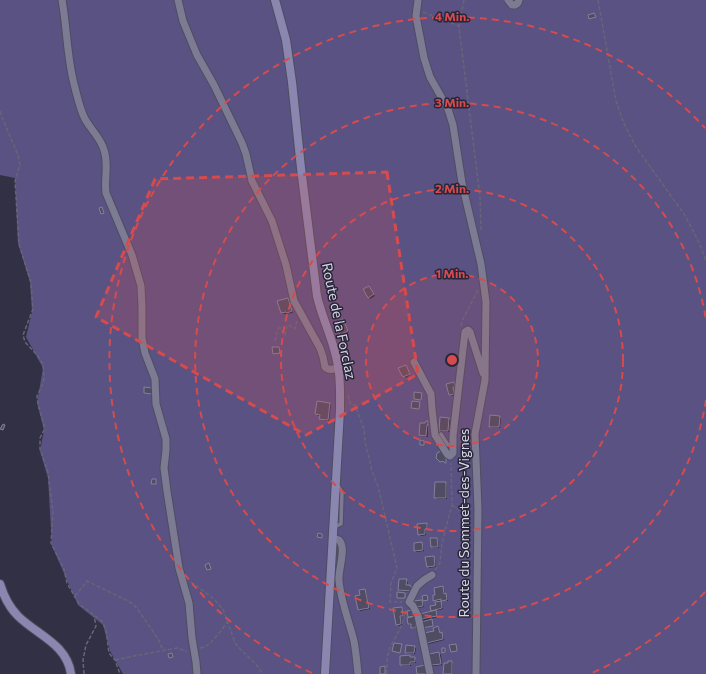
<svg xmlns="http://www.w3.org/2000/svg" width="706" height="674" font-family="Commissioner,sans-serif">
  <style>
    .green { fill: #595283 }
    .shadow { fill: #0007 }
    .building { fill: #4f4c63; stroke: #83819a }
    .lines { fill: none; stroke-linecap: round; stroke-linejoin: round }
    .service-casing { stroke: #4f4d5f; stroke-width: 5.5 }
    .minor-casing { stroke: #4f4d5f; stroke-width: 9 }
    .secondary-casing { stroke: #4f4d5f; stroke-width: 10 }
    .path { stroke: #676578; stroke-width: 1.5; stroke-dasharray: 4 2; stroke-linecap: butt }
    .service { stroke: #7d7b93; stroke-width: 3.5 }
    .minor { stroke: #7d7b93; stroke-width: 7 }
    .secondary { stroke: #8b86b0; stroke-width: 8 }
    .marked { fill: #d64b4e; fill-opacity: 0.2; stroke: #d64b4e; stroke-width: 3; stroke-dasharray: 8 5; stroke-linejoin: round }
    .ring { fill: none; stroke: #d64b4e; stroke-width: 2; stroke-dasharray: 7 5 }
    .labels { text-anchor: middle; stroke-width: 3; stroke-linejoin: round; paint-order: stroke }
    .street-label { font-size: 14px; fill: #d7d6e4; stroke: #29263a }
    .centre { fill: #d64b4e; stroke: #29263a; stroke-width: 2 }
    .ring-label { font-size: 12px; text-anchor: middle; font-weight: bold; fill: #d64b4e; stroke: #29263a; stroke-width: 3; stroke-linejoin: round; paint-order: stroke }
  </style>
  <rect width="100%" height="100%" fill="#323045"/>
  <path class="green" d="M0,0H706V674H123L110,651L103,625L78,605L52,546L48,478L40,451L44,430L37,403L43,368L26,337L32,312L30,282L18,243L15,178L0,175Z"/>
  <path class="shadow" d="M369,287L375,296L370,299L369,297Z
    M289,300L293,313L284,314L282,313L279,302Z
    M344,322L349,332L342,336L341,334Z
    M407,367L410,375L406,378L403,376Z
    M453,383L455,385L456,388L453,389L455,395L452,396L450,394Z
    M330,404L331,405L329,421L322,420L321,419V416H318L316,414Z
    M499,417L501,418L500,428H491L490,426Z
    M448,419L450,420L449,432H442L440,431Z
    M428,422L429,424H426V426H429H428V437L421,436L420,435Z
    M446,483L447,485V499H437L435,497Z
    M427,524L428,526V530H426V535L421,536L419,534Z
    M437,539L438,540L439,548H433L432,547Z
    M422,543L423,545L424,551L416,552L415,550Z
    M433,557L435,559L436,567L429,568L428,566Z
    M406,580L408,582L407,586H410L413,589V592L400,591L399,590Z
    M442,587L444,589L445,594H446L447,596L448,601H439L442,604L443,609L435,611L437,613L438,617L430,619L432,621L433,626L423,628L425,622L422,619L433,612L431,610L437,605L436,602L434,600L436,596Z
    M365,590L366,592L370,609L360,611L359,610L356,597L361,595Z
    M421,601L423,602L424,607L417,608L415,602Z
    M402,608L403,610L404,617H401L402,625L399,626L397,624Z
    M413,611L417,629H414L412,628V625H410L409,624L410,618L409,617Z
    M438,627L439,629L440,634L443,635L444,640L429,644L427,642Z
    M414,647L416,648L415,654H407L406,652Z
    M439,653L441,655L442,665L434,666L432,665Z
    M411,658H414L416,660V663H411V666H403L401,664Z
    M452,662L453,664V674H444Z"/>
  <path class="building" d="M594,13L596,17L589,19L588,15Z
    M102,207L104,213L101,214L99,208Z
    M369,286L374,294L368,298L363,289Z
    M288,298L292,311L287,313L286,312L281,313L277,301Z
    M343,319L348,331L340,335L334,323Z
    M272,347H279L280,353L273,354Z
    M406,365L410,374L403,377V376H402L398,368Z
    M454,382L455,387H453L454,394L449,395L446,384Z
    M144,387L152,388V394L144,393Z
    M414,392L422,393L421,400L414,399Z
    M317,401L330,403L328,420L319,419L320,415L315,414Z
    M412,401L420,402L419,409L411,408Z
    M490,415L500,416L499,427H489Z
    M440,417L449,418L448,431H439Z
    M426,421H428V425H427L426,436L419,435L420,423H425Z
    M3,424L5,425L3,430L0,429Z
    M420,440L424,441V445H420Z
    M441,451L446,459V463H445L443,461L440,462L436,458L437,453Z
    M152,479H156V484H151Z
    M435,482H446V498H434Z
    M427,523V529H425V534L418,535L417,524Z
    M318,533L322,534V538L317,537Z
    M430,538H437L438,547H431Z
    M422,542L423,550L414,551V543Z
    M434,556L435,566L427,567L425,557Z
    M209,563L211,569L207,570L205,565Z
    M399,579H407L406,585H410V586L412,587V591L398,590Z
    M443,586L444,594L446,593L447,600L441,601V599L433,601V595H435L434,588Z
    M365,589L369,608L358,610L355,596L360,595L359,590Z
    M397,592L405,593V598H397Z
    M427,595L428,600L423,601L422,596Z
    M422,600L423,606L415,607L413,601Z
    M441,601L442,608L431,611L430,606L436,605L435,602Z
    M402,607L403,616H400L401,624L396,625L393,608Z
    M414,610L415,616L408,617L407,611Z
    M436,610L437,616L421,619L420,614Z
    M415,616L416,628H411V624H408L407,618Z
    M432,619L433,626L422,628L421,622Z
    M438,626L440,633L442,632L443,639L427,643L424,633L434,631L433,628Z
    M394,643L402,644L400,653L392,651Z
    M456,644L457,651L451,652L449,645Z
    M406,645L415,646L414,653H405Z
    M442,648H445V652L442,653Z
    M439,652L441,664L431,665L429,654Z
    M172,653L173,657L169,658L168,654Z
    M410,655V657H415V662H410V665H400V656Z
    M448,661H452V674H443L444,663H448Z
    M425,665L427,674H417L416,667Z
    M385,666V674H380V667Z"/>
  <g class="lines">
    <g class="service-casing">
      <path id="service" d="M441,434L448,445L453,447
        M334,527L341,524L342,492L338,486"/>
    </g>
    <g class="minor-casing">
      <path id="minor" d="M62,0C67,28 67,57 74,84C77,95 80,110 85,119C91,130 101,138 104,150C109,164 104,179 106,193L132,255L141,286L142,308V338L145,353L155,379L156,404L166,439V450L164,468L167,491L179,568L189,603L192,638L196,662L197,674
        M178,0L183,21L197,55L214,85L242,143L246,154L252,181L272,221L286,265L294,301L320,348L323,357L325,367C329,371 334,369 339,368
        M418,0L416,16L424,58L430,77L448,109L453,125L462,183L481,264L486,302L485,380L475,434L478,509L476,674
        M508,0L512,5H515L518,3L519,0
        M414,362L431,394L432,409L435,435L447,454L450,456L453,453V436L465,332L468,330L470,332L483,373
        M333,538L339,540C347,548 338,569 339,581C341,602 349,621 354,641C356,652 357,663 358,674
        M430,674L418,616L413,606L409,602L417,586L424,580L432,575"/>
    </g>
    <g class="secondary-casing">
      <path id="secondary" d="M275,0L286,40L292,82L301,168L317,296C322,318 333,339 337,361C341,377 340,394 340,410L325,674
        M0,584C4,597 9,607 18,616C37,635 67,644 71,674"/>
    </g>
    <path class="path" d="M464,0L459,27L480,197L481,230
      M598,0L616,101L625,126L636,147L684,214C693,230 701,245 706,262
      M423,12L459,26
      M0,111L4,122L18,155L20,165L15,181L19,244L31,283L33,309L23,335L25,342L37,355L43,364L44,378L42,386L37,396L38,404L44,425V430L40,438V449L48,472L53,512L51,543L64,569L67,583L79,604L102,621L106,630L109,653L115,660L120,674
      M461,326L462,321L478,290
      M275,341L277,330L279,328H281L283,334L285,335L287,326L289,325L293,328L295,329L297,321
      M348,395L351,405H355L364,429L365,441L372,471L378,486L397,568L391,583L390,602H402
      M452,505L472,519
      M435,570L440,563L442,543L452,505L451,463
      M191,582L214,599L223,609L235,643L241,650L255,663L263,674
      M75,596L87,581L124,599L133,604L139,611L158,639L163,650
      M200,648C210,648 221,630 228,621
      M115,660L139,655L177,648L186,651V650
      M84,674L83,660L86,645L96,626L94,616
      M387,674V659L389,650L394,640L402,625L406,610"/>
    <use href="#service" class="service"/>
    <use href="#minor" class="minor"/>
    <use href="#secondary" class="secondary"/>
  </g>
  <path class="marked" d="M387,172L418,374L306,435L96,317L155,179Z"/>
  <circle cx="452" cy="360" r="86" fill="#d64b4e" fill-opacity=".12"/>
  <g class="ring">
    <circle cx="452" cy="360" r="86"/>
    <circle cx="452" cy="360" r="171"/>
    <path d="M706 400A257 257 0 1 1 706 320"/>
    <path d="M705 592A343 343 0 0 1 592 673M312 673A343 343 0 1 1 705 128"/>
  </g>
  <g class="labels">
    <g class="street-label">
      <text transform="translate(339 321) rotate(78)" y="5">Route de la Forclaz</text>
      <text transform="translate(464 523) rotate(-90)" y="5">Route du Sommet-des-Vignes</text>
    </g>
  </g>
  <circle cx="452" cy="360" r="6" class="centre"/>
  <g class="ring-label">
    <text x="452" y="21">4 Min.</text>
    <text x="452" y="107">3 Min.</text>
    <text x="452" y="193">2 Min.</text>
    <text x="452" y="278">1 Min.</text>
  </g>
</svg>
